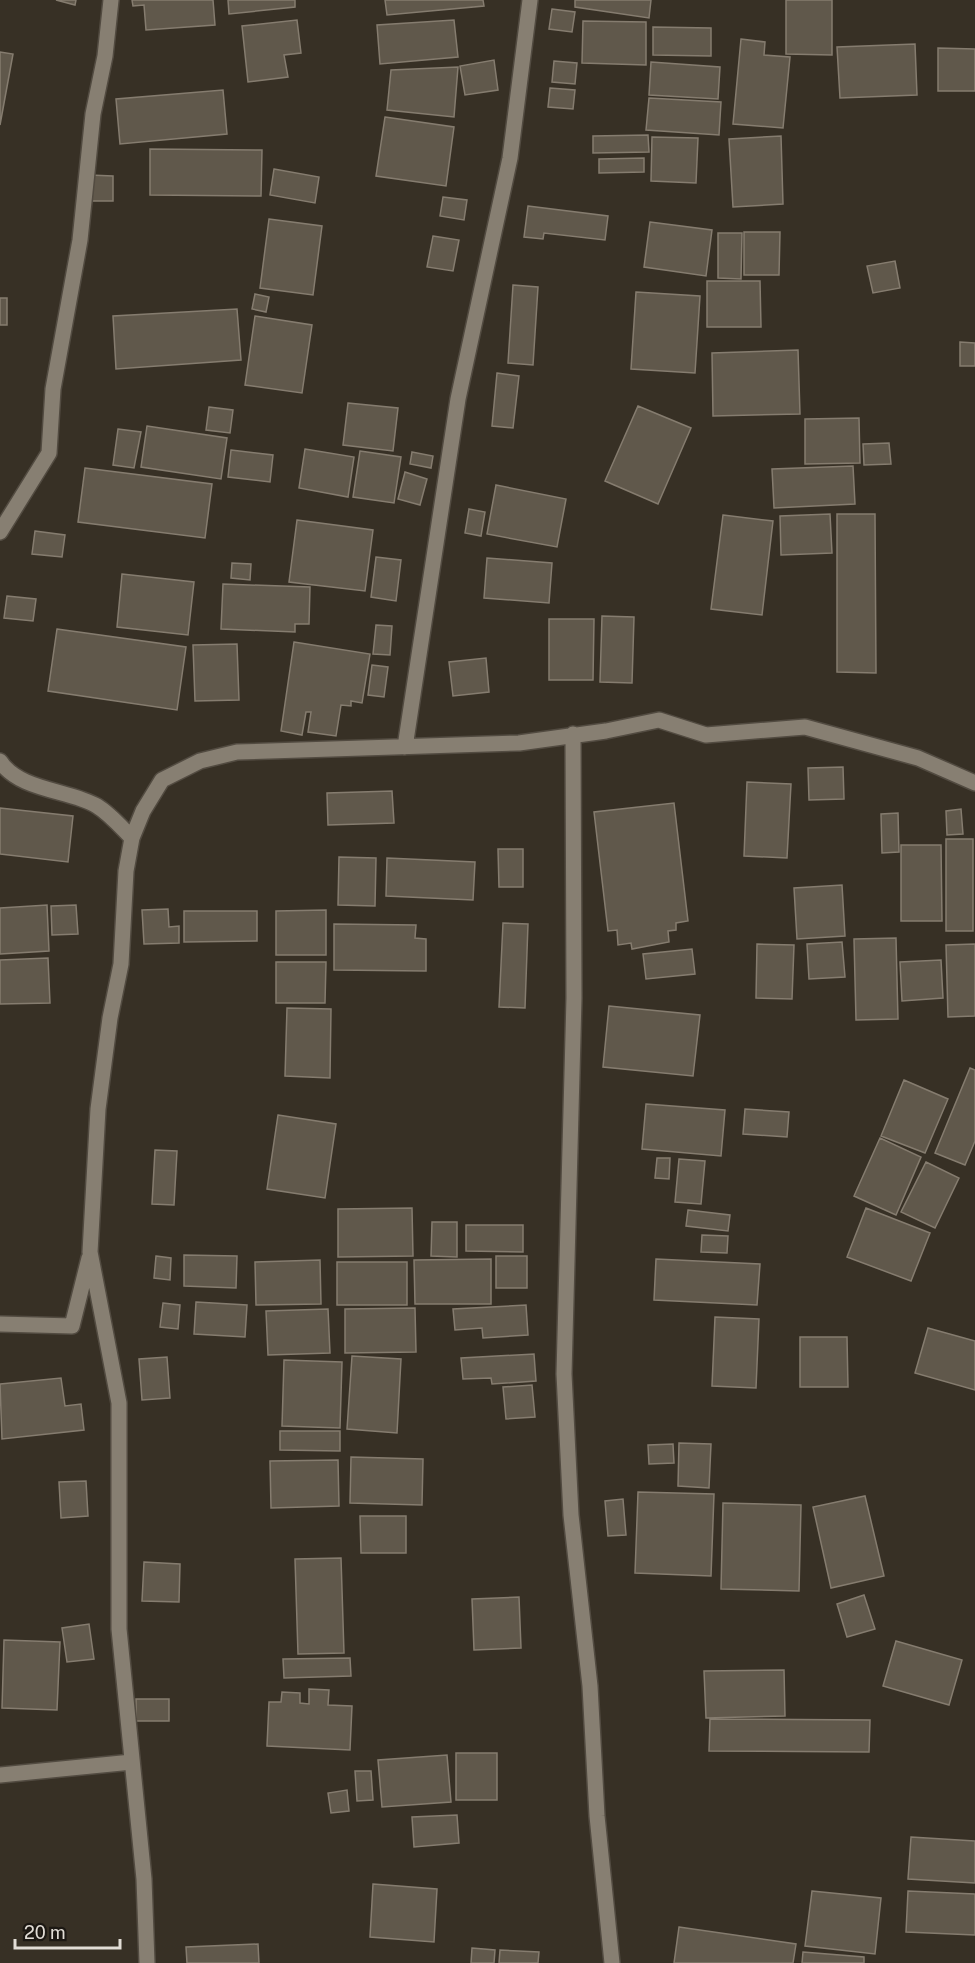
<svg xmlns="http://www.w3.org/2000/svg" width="975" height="1963" font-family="'Public Sans',sans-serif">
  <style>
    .building { fill: #60584b; stroke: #857c6f; stroke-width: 1.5 }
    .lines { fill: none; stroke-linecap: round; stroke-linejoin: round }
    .minor-casing { stroke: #524b41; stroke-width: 18 }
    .minor { stroke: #877f72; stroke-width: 15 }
  </style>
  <rect width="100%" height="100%" fill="#373025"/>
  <path class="building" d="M56,0H76L75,5Z
    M132,0H213L215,25L146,30L144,5L133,6Z
    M228,0H295V7L229,14Z
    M385,0H483L484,6L387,15Z
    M575,0H651L649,18L575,7Z
    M786,0H832V55L786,54Z
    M552,9L575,12L572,32L549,29Z
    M297,20L301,53L284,55L288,77L248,82L242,26Z
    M454,20L458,57L380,64L377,25Z
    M583,21L646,22V65L582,63Z
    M653,27L711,28V56L653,55Z
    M741,39L765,42L764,55L790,57L783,128L733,124Z
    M915,44L917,95L840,98L837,47Z
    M938,48L975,49V91H938Z
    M0,52L13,54L0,125Z
    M494,60L498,90L465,95L460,66Z
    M554,61L577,63L575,84L552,82Z
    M651,62L720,67L718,99L649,95Z
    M458,67L454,117L387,110L391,70Z
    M550,88L575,90L573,109L548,107Z
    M223,90L227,134L120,144L116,99Z
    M649,98L721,102L719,135L646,130Z
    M385,117L454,127L446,186L376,176Z
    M648,135L649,152L593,153V136Z
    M781,136L783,204L733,207L729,139Z
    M652,137L698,138L696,183L651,181Z
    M150,149L262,150L261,196L150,195Z
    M644,158V172L599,173V159Z
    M274,169L319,177L315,203L270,195Z
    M89,175L113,176V201H88Z
    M443,197L467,200L464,220L440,216Z
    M528,206L608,216L605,240L544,233L543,239L524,237Z
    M269,219L322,226L313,295L260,288Z
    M650,222L712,230L706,276L644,267Z
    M744,232H780L779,275H744Z
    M718,233H742L741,279L718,278Z
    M433,236L459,240L453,271L427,267Z
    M895,261L900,288L873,293L867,266Z
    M707,281H760L761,327H707Z
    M513,285L538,287L533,365L508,363Z
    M636,292L700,296L695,373L631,369Z
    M255,294L269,297L266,312L252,309Z
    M0,298H7V325H0Z
    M237,309L241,360L116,369L113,316Z
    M255,316L312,325L302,393L245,385Z
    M960,342L975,343V366H960Z
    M798,350L800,414L713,416L712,353Z
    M497,373L519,376L513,428L492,426Z
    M348,403L398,408L393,451L343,445Z
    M638,406L691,428L658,504L605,481Z
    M209,407L233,410L230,433L206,430Z
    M859,418L860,463L805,464V419Z
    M147,426L227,438L221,479L141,467Z
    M118,429L141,432L134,468L113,465Z
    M889,443L891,464L864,465L863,444Z
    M305,449L354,457L348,497L299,488Z
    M231,450L273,455L270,482L228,477Z
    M360,451L401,457L394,503L353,497Z
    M412,452L433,456L431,468L410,464Z
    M853,466L855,504L774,508L772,469Z
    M85,468L212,484L205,538L78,522Z
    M405,472L427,479L420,505L398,499Z
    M496,485L566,499L557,547L487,534Z
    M469,509L485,512L481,536L465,533Z
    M830,514L832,553L781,555L780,516Z
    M837,514H875L876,673L837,672Z
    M723,515L773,521L762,615L711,609Z
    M297,520L373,530L365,591L289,582Z
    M35,531L65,535L62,557L32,554Z
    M376,557L401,560L396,601L371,597Z
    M487,558L552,563L549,603L484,598Z
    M232,563L251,564L250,580L231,578Z
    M122,574L194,582L188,635L117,627Z
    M223,584L310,587L309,624H295V632L221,629Z
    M7,596L36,599L33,621L4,618Z
    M602,616L634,617L632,683L600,682Z
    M549,619H594L593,680H549Z
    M376,625L392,626L390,655L373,654Z
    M57,629L186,647L177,710L48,691Z
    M294,642L370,654L362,703L351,701V706L341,705L336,736L308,732L311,712H306L302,735L281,731Z
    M237,644L239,700L195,701L193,645Z
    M486,658L489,692L453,696L449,662Z
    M372,665L388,667L384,697L368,695Z
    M843,767L844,799L809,800L808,768Z
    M747,782L791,784L787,858L744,856Z
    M392,791L394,823L328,825L327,793Z
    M674,803L688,921L676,923V930L668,931L669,942L632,949L631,943L618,945L617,930L608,931L594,812Z
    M0,808L73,816L68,862L0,854Z
    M961,809L963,834L947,835L946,811Z
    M898,813L899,852L882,853L881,814Z
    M946,839H973V931H946Z
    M901,845H941L942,921H901Z
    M498,849H523V887H499Z
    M339,857L376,858L375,906L338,905Z
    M387,858L475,862L473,900L386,896Z
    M842,885L845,936L797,939L794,888Z
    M47,905L49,951L0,954V908Z
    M76,905L78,934L52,935L51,906Z
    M168,909L169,927L179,926V943L144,944L142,910Z
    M326,910V955H276V911Z
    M184,911H257V941L184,942Z
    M503,923L528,924L525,1008L499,1007Z
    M334,924L416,925L415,938L426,939V971L334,970Z
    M896,938L898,1019L856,1020L854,939Z
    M842,942L845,977L809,979L807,944Z
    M757,944L794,945L792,999L756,998Z
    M975,944V1016L948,1017L946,945Z
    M692,949L695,974L646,979L643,954Z
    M48,958L50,1003L0,1004V960Z
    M941,960L943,998L902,1001L900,962Z
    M276,962H326L325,1003H276Z
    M609,1006L700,1015L693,1076L603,1067Z
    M287,1008L331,1009L330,1078L285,1076Z
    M970,1068L975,1070V1141L965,1165L935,1153Z
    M904,1080L948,1099L925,1153L881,1136Z
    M646,1104L725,1110L721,1156L642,1149Z
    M745,1109L789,1112L787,1137L743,1134Z
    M278,1115L336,1124L325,1198L267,1189Z
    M880,1138L921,1157L896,1215L854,1196Z
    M155,1150L177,1151L174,1205L152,1204Z
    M657,1158H670L669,1179L655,1178Z
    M679,1159L705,1161L701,1204L675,1202Z
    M926,1162L959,1178L935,1228L901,1212Z
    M412,1208L413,1256L338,1257V1209Z
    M866,1208L930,1233L911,1281L847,1257Z
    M688,1210L730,1215L728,1231L686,1226Z
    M432,1222H457V1257L431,1256Z
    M466,1225H523V1252L466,1251Z
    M702,1235L728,1236L727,1253L701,1252Z
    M184,1255L237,1256L236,1288L184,1286Z
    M156,1256L171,1258L170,1280L154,1278Z
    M496,1256H527V1288H496Z
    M491,1259V1304H415L414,1260Z
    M656,1259L760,1264L757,1305L654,1300Z
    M320,1260L321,1304L256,1305L255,1262Z
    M337,1262H407V1305H337Z
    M196,1302L247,1305L245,1337L194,1334Z
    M163,1303L180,1305L178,1329L160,1327Z
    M526,1305L528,1335L483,1338L482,1328L455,1330L453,1309Z
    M415,1308L416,1352L345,1353V1309Z
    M328,1309L330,1353L268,1355L266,1311Z
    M715,1317L759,1319L756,1388L712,1386Z
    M928,1328L975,1341V1390L915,1373Z
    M800,1337H847L848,1387H800Z
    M534,1354L536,1381L492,1384L491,1378L463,1379L461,1358Z
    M352,1356L401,1359L397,1433L347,1429Z
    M167,1357L170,1398L142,1400L139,1359Z
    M284,1360L342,1362L340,1428L282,1426Z
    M61,1378L65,1406L81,1404L84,1430L2,1439L0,1384Z
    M532,1385L535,1417L506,1419L503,1387Z
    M280,1431H340V1451L280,1450Z
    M679,1443L711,1444L709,1488L678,1486Z
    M673,1444L674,1463L649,1464L648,1445Z
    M351,1457L423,1459L422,1505L350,1503Z
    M338,1460L339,1506L271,1508L270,1461Z
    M86,1481L88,1516L61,1518L59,1482Z
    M638,1492L714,1494L711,1576L635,1573Z
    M865,1496L884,1576L831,1588L813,1507Z
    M623,1499L626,1535L608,1536L605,1501Z
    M723,1503L801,1505L799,1591L721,1589Z
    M360,1516H406V1553H361Z
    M341,1558L344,1653L298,1654L295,1559Z
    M144,1562L180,1564L179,1602L142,1601Z
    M864,1595L875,1629L847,1637L837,1604Z
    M519,1597L521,1648L474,1650L472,1599Z
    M89,1624L94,1659L67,1662L62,1628Z
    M4,1640L60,1642L57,1710L2,1708Z
    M896,1641L962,1660L949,1705L883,1686Z
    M350,1658L351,1676L284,1678L283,1659Z
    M784,1670L785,1716L706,1718L704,1671Z
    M309,1689L329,1690L328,1705L352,1706L350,1750L267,1746L269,1702H281L282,1692L300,1693V1703L309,1704Z
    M136,1699H169V1721H136Z
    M710,1719L870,1720L869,1752L709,1751Z
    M456,1753H497V1800H456Z
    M447,1755L451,1802L382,1807L378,1760Z
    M355,1771H371L373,1800L357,1801Z
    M347,1790L349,1811L331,1813L328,1793Z
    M457,1815L459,1843L414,1847L412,1817Z
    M911,1837L975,1841V1883L908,1879Z
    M373,1884L437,1889L434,1942L370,1937Z
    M812,1891L881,1898L875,1954L805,1946Z
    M908,1891L975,1894V1935L906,1932Z
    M679,1927L796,1944L793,1963H674Z
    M258,1944L259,1963H187L186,1947Z
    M472,1948L495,1950L494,1963H471Z
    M500,1950L539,1952L538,1963H499Z
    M803,1952L864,1957V1963H802Z"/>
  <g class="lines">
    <g class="minor-casing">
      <path id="minor" d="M0,532L49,453L53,389L80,240L93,114L105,56L111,0
        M573,734L574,998L564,1374L571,1515L590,1686L597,1816L612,1963
        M405,747L458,399L510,158L530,0
        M0,761C19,791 71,790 97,806C110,814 121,827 132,838
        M0,1324L72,1326L89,1258
        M0,1775L132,1762
        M147,1963L144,1879L119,1629V1403L90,1252L98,1109L110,1018L121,964L126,871L132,838L143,811L162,780L200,761L237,752L519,743L606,731L659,720L706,735L805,727L918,758L975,783"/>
    </g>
    <use href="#minor" class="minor"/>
  </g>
  <path d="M15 1939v9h105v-9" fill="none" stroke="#e2ddd6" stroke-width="3"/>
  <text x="24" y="1939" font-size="18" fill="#e2ddd6" stroke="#1c1813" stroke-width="4.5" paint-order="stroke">20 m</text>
</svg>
